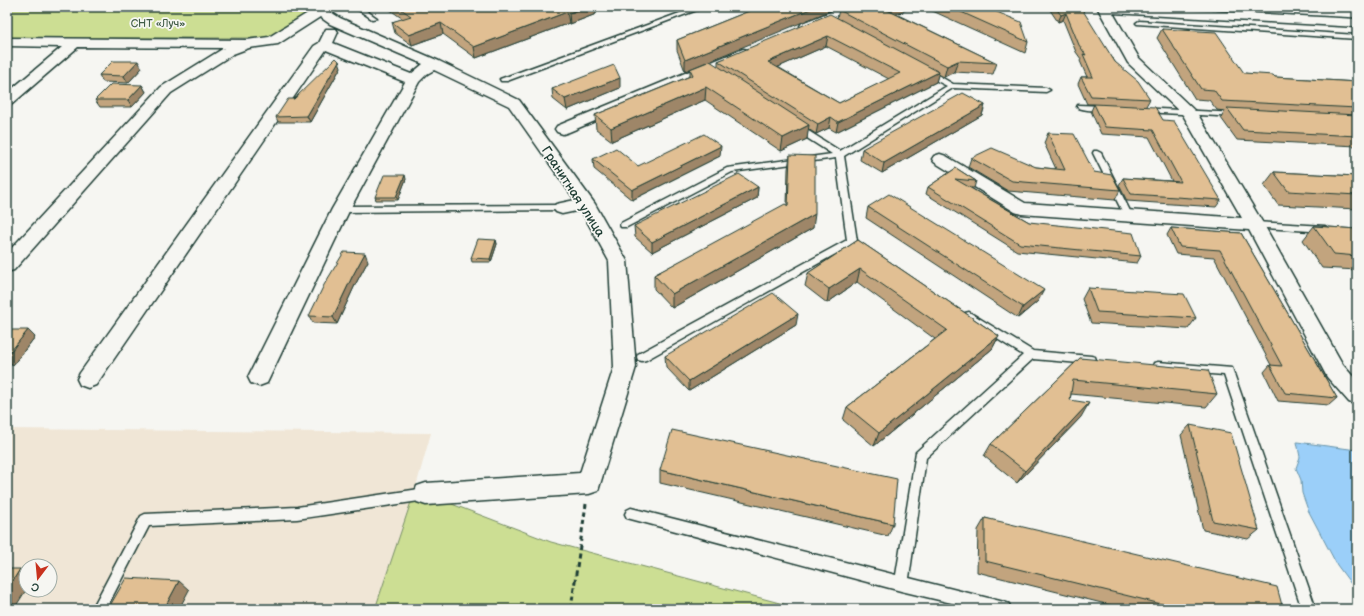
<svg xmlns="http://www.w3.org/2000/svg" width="1364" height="616" font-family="'Balsamiq Sans',sans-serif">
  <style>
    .built { fill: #f0e6d6; fill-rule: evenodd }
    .green { fill: #ccde93; stroke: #768e64 }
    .water { fill: #9bcff9; stroke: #6995aa }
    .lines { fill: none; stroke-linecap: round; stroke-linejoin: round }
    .service-casing { stroke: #1f3d34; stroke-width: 3 }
    .minor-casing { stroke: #1f3d34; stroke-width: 3 }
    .path { stroke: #1f3d34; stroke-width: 3; stroke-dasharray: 5 3.5; stroke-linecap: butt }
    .service { fill: #f6f6f2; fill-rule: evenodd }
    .minor { fill: #f6f6f2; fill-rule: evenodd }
    .wall { fill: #c2a47e; stroke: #1f3d34; fill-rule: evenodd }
    .shaded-wall { fill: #9e8667; stroke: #1f3d34 }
    .building { fill: #e1bf93; stroke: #1f3d34; fill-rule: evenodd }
    .labels { text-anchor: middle; stroke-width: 3.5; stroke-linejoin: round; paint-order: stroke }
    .far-park-label { font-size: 11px; fill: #425d47; stroke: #f6f6f2 }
    .street-label { font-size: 13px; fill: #1f3d34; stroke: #f6f6f2 }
  </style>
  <rect width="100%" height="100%" fill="#f6f6f2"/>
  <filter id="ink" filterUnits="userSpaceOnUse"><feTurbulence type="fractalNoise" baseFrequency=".025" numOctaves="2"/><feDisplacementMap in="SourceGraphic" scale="8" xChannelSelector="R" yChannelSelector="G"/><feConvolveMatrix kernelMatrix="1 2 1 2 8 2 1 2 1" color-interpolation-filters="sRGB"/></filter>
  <g filter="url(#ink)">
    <path class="built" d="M7,429L431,433L415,490L375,609H7ZM26,566H50V590H26Z"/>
    <path class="green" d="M7,7H301L310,13L275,38H7Z
      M415,490L551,542L802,609H375Z"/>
    <path class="water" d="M1297,442L1357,450V592L1337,565L1308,510L1302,493L1301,480L1296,468L1300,457Z"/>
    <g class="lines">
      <g class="service-casing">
        <path id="service" d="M354,7H361L377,18L372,19Z
          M696,7H705L507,81H501L500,79Z
          M1139,21L1357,35V39L1137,24L1136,23Z
          M923,70H929L953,84L1046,88L1050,90L1046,92L953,88L844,156L857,241L855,243L646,360L642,361L638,360L637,357L638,354L847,240L836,158L732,172L627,227H621L620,225L621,223L727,168L832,154L793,129V125H799L840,151L947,86L923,74Z
          M1078,105L1105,106L1109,108C1103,112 1083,111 1077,107Z
          M1140,108L1237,113L1241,115L1237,117L1143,112L1139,110Z
          M1094,151H1097L1101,153L1132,215L1131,217L1128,218L1124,215L1093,153Z
          M562,205L566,208L565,210L341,212L337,209L341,206Z
          M1255,222L1325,226L1330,229L1325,232L1252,227L1251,225Z
          M969,312L1033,351L1091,356L1095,357L1096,360L1095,363L1091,364L1033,359L926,458L909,578L1004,602L1009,604L1011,609H977L901,591L627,518L625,514L627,510L631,508L896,575L916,452L1023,355L965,319L964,316L965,313Z
          M1158,362L1232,368L1316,609H1302L1224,375L1158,370L1154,369L1153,366L1154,363Z
          M426,488L430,490L432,494L430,498L426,500L297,519L149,526L106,609H92L141,516L145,514L297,507Z"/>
      </g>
      <g class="minor-casing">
        <path id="minor" d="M308,7H323L340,18L439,61L519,100L595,204L627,261L636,367L598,491L589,494L426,505L417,502L414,494L417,486L426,483L580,473L614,367L609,261L581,210L562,214L556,212L553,208L556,204L575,200L509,106L434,70L427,74L419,82L350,209L267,383L259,386L251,383L248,377L332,209L405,82L326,50L96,385L88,388L80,385L77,379L80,373L314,46L319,43L326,29H336L338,32L333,43L411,74L423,64L330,24L320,17L278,44L249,48L233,54L171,93L14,270L7,272V253L161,87L224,48L78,47L12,104L7,105V93L62,47L7,46V38L247,40L269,37L311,11Z
          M843,7H860L858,10L812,29H802L800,26L802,23Z
          M1097,7H1138L1357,19V27L1113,13L1139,58L1197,113L1264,225L1343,365L1357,381V405L1349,402L1327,377L1249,230L1021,214L1015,212L934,162L932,159L934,156L940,154L946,156L1025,203L1242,218L1183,115L1128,63Z
          M743,49L748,50L750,53L748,56L569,132L563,134L557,132L555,129L557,126Z"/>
      </g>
      <path class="path" d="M571,609L586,504"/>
      <use href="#service" class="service"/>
      <use href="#minor" class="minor"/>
    </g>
    <path class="wall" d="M386,7H608L596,11V14L570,24L569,23L476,58L443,34L412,45L395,33L392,22L403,19Z
      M759,7L685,71L677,50V40Z
      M912,7L896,14L997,63L993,74L954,72L944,77L938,74L936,82L836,132L829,128L816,134L808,129L807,139L781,151L705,100L612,141L596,129L595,115L690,76V69L718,66V61L837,18L839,10ZM826,46L889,79L839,103L778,67Z
      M927,7H985L1028,42L1025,53L926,8Z
      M1048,7H1078L1079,9L1115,62L1150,99L1146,106L1163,120L1221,200L1216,207L1127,201L1119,185L1123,178L1172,181L1149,137L1101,134L1091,111L1094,104H1087L1078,84L1081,77H1087L1080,61L1081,59L1076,52L1063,20L1058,22Z
      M1162,29L1244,73L1275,77L1357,82V146L1237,140L1221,118L1225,111L1217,110L1209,100L1195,99L1157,38Z
      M341,67L310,122H278L276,117L294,99Z
      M142,68L128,83L103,82L99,75Z
      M142,85L146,92L132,107H100L95,100Z
      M620,88L567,110L553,99L552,89Z
      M985,105L982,115L882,173L860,160L862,149Z
      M1048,133L1094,172L1120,190L1115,200L1008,191L968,167L971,158L1036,167L1056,169L1044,143Z
      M790,155L813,228L672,308L654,289V275L787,205L788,169Z
      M720,156L632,200L594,169L593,159L638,166Z
      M956,168L976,181L974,188H971L1029,222L1141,256L1137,263L1017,251L926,194L928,187Z
      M1274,172L1357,176V209L1278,205L1264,185Z
      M406,179L398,200H376L375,197Z
      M758,187L757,198L652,252L635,237L634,226Z
      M868,207L1038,301L1018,318L866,218Z
      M1314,226L1357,229V270L1322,268L1303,240Z
      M1171,228L1241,233L1337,398L1329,405L1278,401L1264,372L1270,365H1271L1214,257L1176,254L1167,235Z
      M496,240L497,244L491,262H472L471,258Z
      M858,240L999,336L992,349L874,446L843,420L847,407L935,339L857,282L827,303L805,286L808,273Z
      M368,261L355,285L337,324L313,323L309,316Z
      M1088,288L1196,318L1188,329L1091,323L1082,299Z
      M796,325L689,391L666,367L665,356Z
      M7,330L35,337L13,365H7Z
      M1080,358L1217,394L1206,407L1071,394L1070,400L1081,417L1017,483L984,456L991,444Z
      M1190,425L1259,530L1248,539L1203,530L1181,435Z
      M660,470L893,524L888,536L660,483Z
      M985,518L1283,609H1126L977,572L978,530Z"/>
    <path class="shaded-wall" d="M586,7H608L596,11V14L570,24L569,13Z
      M815,7H839L685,71V60Z
      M890,7H912L883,20L885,9Z
      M567,12L569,23L476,58L474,47Z
      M1066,13L1063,20L1058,22L1061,15Z
      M441,23L443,34L412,45L409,35Z
      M828,36L826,46L767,72L768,62Z
      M138,61L142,68L128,83L124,76Z
      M339,61L341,67L310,122L307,116Z
      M958,61L954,72L944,77L947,66Z
      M939,72L936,82L836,132L838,122Z
      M620,78V88L567,110L565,99Z
      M142,85L146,92L132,107L128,100Z
      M706,87L705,100L612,141L611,128Z
      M985,105L982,115L882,173L884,163Z
      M831,117L829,128L816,134L818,124Z
      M809,125L807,139L781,151L783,138Z
      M721,146L720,156L632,200V190Z
      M405,175L406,179L398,200L396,197Z
      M758,187L757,198L652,252V242Z
      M815,214L813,228L672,308V294Z
      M496,240L497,244L491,262L490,259Z
      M365,253L368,261L355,285L337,324L333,317L352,277Z
      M860,269L857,282L827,303L829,289Z
      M1044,290L1038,301L1018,318L1023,307Z
      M798,314L796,325L689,391V381Z
      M28,330L35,337L13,365L7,360V356Z
      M999,336L992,349L874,446L879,433Z
      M1089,403L1081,417L1017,483L1025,471Z
      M20,569L26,573V590L14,609H7V590Z
      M179,581L189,590L179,609H164Z"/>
    <path class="building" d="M398,7H586L569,13L567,12L474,47L441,23L409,35L392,22L411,16Z
      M759,7H815L685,60L677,40Z
      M846,7H890L885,9L997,63L958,61L947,66L839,10Z
      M950,7H985L1021,22L1028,42Z
      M1055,7H1078L1079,9H1082L1115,62L1138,81L1150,99L1091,96L1081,77H1093L1083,54L1086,55L1079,45L1066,13L1061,15Z
      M830,14L939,72L838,122L831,117L818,124L718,61ZM828,36L900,73L839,103L768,62Z
      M1162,29L1216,32L1244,73L1273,75L1275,77L1357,82V108L1222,101L1214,90L1201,89Z
      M336,58L339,61L307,116L276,117L288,99H294Z
      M113,61H138L124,76L99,75Z
      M710,61L809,125L783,138L706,87L611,128L595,115L693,75L690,69Z
      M614,65L620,78L565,99L552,89Z
      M111,84L142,85L128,100H95Z
      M963,93L985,105L884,163L862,149Z
      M1094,104L1155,107L1163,120L1174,121L1221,200L1131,194L1123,178L1181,182L1153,130L1105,127Z
      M1227,108L1357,115V136L1243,130Z
      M1048,133L1074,134L1094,172L1112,175L1120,190L1012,181L971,158L992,148L1036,167L1065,170Z
      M704,134L721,146L632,190L593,159L616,148L638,166Z
      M790,155L815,156V214L672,294L654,275L785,204L788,206Z
      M956,168L976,181L955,179L1029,222L1133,233L1141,256L1020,244L928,187Z
      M1274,172L1357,176V195L1288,191Z
      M739,174L758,187L652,242L634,226Z
      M384,175H405L396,197H375Z
      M889,194L1044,290L1023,307L868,207Z
      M1314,226L1357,229V256L1334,254Z
      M1171,228L1241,233L1337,398L1285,393L1270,365L1282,366L1220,250L1180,247Z
      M478,239L496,240L490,259L471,258Z
      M858,240L999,336L879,433L847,407L947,330L860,269L829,289L808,273Z
      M344,252L365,253L352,277L333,317L309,316L324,285Z
      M1088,288L1184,294L1196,318L1097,312Z
      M773,293L798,314L689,381L665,356Z
      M7,330H28L7,356Z
      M1080,358L1208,370L1217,394L1073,380L1070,400L1089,403L1025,471L991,444Z
      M1190,425L1231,433L1259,530L1213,521Z
      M672,430L897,479L893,524L660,470Z
      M985,518L1277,587L1283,609H1182L985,561Z
      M7,569H20L7,590Z
      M126,578L179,581L164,609H108Z"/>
  </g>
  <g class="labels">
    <g class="far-park-label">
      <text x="158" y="27">СНТ «Луч»</text>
    </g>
    <g class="street-label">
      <text transform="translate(574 191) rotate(57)" y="5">Гранитная улица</text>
    </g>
  </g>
  <rect width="1364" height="616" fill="none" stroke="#f6f6f2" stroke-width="24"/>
  <rect x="12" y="12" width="1340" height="592" fill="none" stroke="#1f3d34" stroke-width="1.5" filter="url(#ink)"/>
  <g transform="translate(38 578) rotate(196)"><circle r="19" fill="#f6f6f2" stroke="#a0aca6"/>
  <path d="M0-3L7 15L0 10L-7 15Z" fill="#c8321e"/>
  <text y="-6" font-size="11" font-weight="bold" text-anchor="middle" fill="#1f3d34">С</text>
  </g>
</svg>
